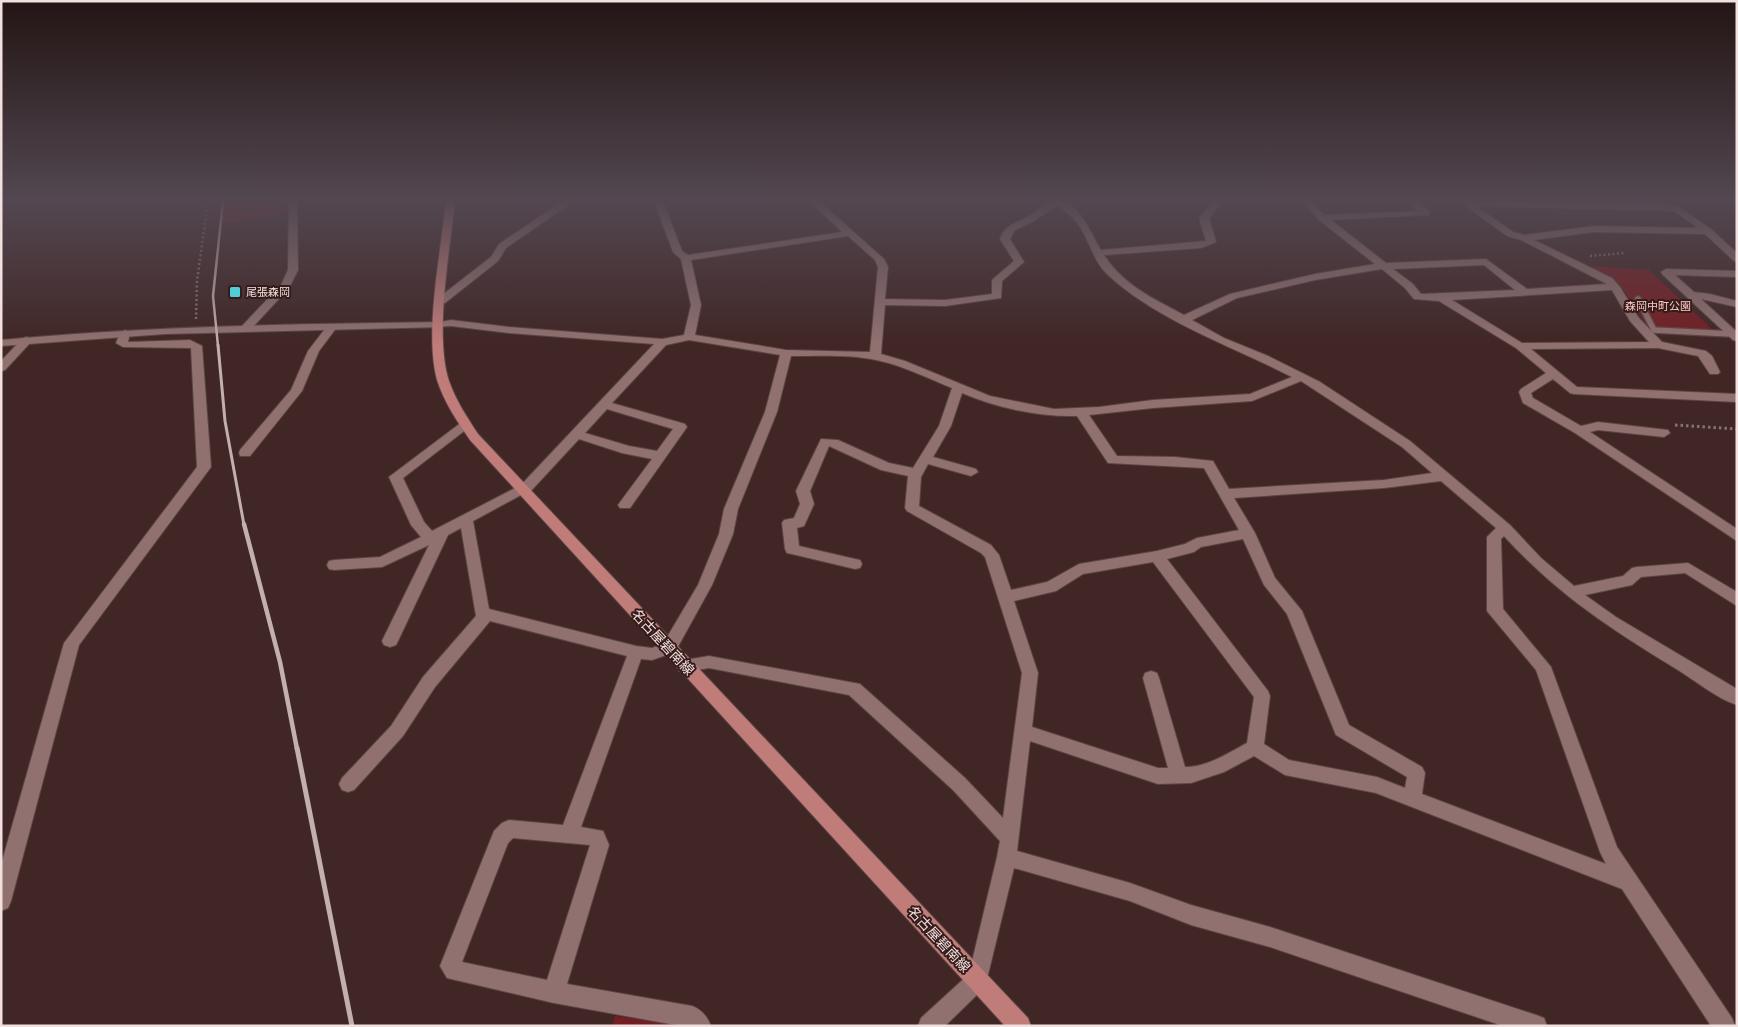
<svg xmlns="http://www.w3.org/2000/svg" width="1738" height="1027" font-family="Quicksand,'Noto Sans JP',sans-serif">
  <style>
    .green { fill: #741e21 }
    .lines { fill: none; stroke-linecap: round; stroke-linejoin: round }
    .service-casing { stroke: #5b4544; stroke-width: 8 }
    .minor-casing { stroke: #5b4544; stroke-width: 2 }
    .tertiary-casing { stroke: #5b4544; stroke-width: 2 }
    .primary-casing { stroke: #5b4544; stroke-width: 2 }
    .path-far1 { stroke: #887271; stroke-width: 2.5; stroke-dasharray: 2 2.5; stroke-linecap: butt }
    .path { stroke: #887271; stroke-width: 3; stroke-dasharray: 2.5 3; stroke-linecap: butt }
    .service { stroke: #90716f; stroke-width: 5.5 }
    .minor { fill: #90716f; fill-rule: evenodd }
    .tertiary { fill: #90716f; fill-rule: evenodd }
    .primary { fill: #bf7c79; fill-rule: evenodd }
    .rail-far3 { stroke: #c3afae; stroke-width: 2.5 }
    .rail-far2 { stroke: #c3afae; stroke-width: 3 }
    .rail-far1 { stroke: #c3afae; stroke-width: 4.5 }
    .rail { stroke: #c3afae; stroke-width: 5 }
    .poi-dot { fill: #52ccd6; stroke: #351c1b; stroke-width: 2 }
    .labels { text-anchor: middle; stroke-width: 4; stroke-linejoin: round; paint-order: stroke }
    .far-poi-label { font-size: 11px; fill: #f2e0df; stroke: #351c1b; text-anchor: start }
    .far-park-label { font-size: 11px; fill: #fcc7c4; stroke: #351c1b }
    .street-label { font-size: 14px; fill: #f2e0df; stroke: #351c1b }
  </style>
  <rect width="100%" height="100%" fill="#402625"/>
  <path class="green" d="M226,201H284L281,215L221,224Z
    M1589,266L1649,270L1714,331L1647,326L1618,282Z
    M615,1016L680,1025V1026H612Z"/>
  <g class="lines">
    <g class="service-casing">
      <path id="service" d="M1638,299L1654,330L1732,334"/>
    </g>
    <g class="minor-casing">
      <path id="minor" d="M289,201H297L298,270L289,288L249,331H241L240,329L241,327L281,285L288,270Z
        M563,201H574L506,248L498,261L445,303H437L436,301L437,299L491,257L499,244Z
        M654,201H663L682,251L688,255L842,232L809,201H819L884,259L888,267L885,299L945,300L992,294V280L1014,261L1000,239C1005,224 1017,223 1029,216C1037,212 1045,203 1052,201C1077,195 1091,234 1101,250L1206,241L1199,218L1214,201H1223L1209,218L1216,242L1201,248L1104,255C1123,285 1154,299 1184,315L1230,294L1315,274L1375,264L1319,220L1302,201H1311L1324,215L1417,211L1407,201H1417L1429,211V215L1331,220L1386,263L1486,259L1527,289L1607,284L1521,240L1507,236L1459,201L1676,205L1711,229L1737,253V262L1734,261L1705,234L1594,232L1534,240L1612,278L1620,287L1638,317L1662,342L1706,351L1712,356L1720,372L1718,374H1710L1698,356L1658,348L1531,349L1577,387L1737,394V402L1574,394L1570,393L1553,379L1531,393L1533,398L1581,426L1598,422L1668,430L1670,433L1664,437L1598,430L1590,432L1737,529V541L1575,433L1523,403L1519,392L1521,389L1546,373L1516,348L1439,301L1414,299L1405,288L1382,269L1315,280L1237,298L1192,320L1224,338L1268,356L1320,382L1410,441L1510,525L1541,558L1574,586L1623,576L1632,568L1637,567L1688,563L1737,592V606L1685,573L1641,577L1632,585L1585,595L1616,617L1737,689V705C1716,698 1696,681 1678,670C1611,629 1558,595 1504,536L1501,539L1503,609L1551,667L1617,847L1732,1018L1735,1026H1711L1622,889L1376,793L1285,775L1254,756L1224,772L1191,783L1158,784L1030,741L1017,851L1130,883L1191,905L1270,927L1536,1015L1544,1018L1547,1026H1503L1270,947L1191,925L1130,901L1014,868L985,987L945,1026H918L921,1018L969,974L997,857L1000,841L953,790L849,695L709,668L685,672L679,671L677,666L679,661L709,656L860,684L965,778L1003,818L1022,673L985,557L981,553L907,511L905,508L908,476L881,470L829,446L810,491L814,504L804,526L797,528L799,546L855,559L860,560L862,564L860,568L855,569L792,554L787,553L785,549L782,523L784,520L794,518L800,504L796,491L821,439L838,440L889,463L913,468L939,426L952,388C927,378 902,365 876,360C849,354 818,356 791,356L777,412L738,509L733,534L712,585L675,652L652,660L641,659L581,827L603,831L609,845L567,984L692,1006C702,1010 707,1016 711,1026H681L554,1003L447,978L440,966L494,831L502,823L509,820L563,825L627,656L490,621L435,687L403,736L354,790L348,792L342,790L339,784L342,778L391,726L423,677L476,616L461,528L448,535L398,641L396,645L390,647L384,645L382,641L429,545L382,567L334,570L329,569L327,565L329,561L334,560L380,557L421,537L411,525L389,477L462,422L466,421L472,425L403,478L424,522L432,531L521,485L654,344L509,333L451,326L435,327L434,325L435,323L451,320L509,327L662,339L684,335L691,305L681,259L673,252ZM1058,205C1066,212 1077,220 1082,230C1090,244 1094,261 1106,273C1155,320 1232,346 1292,377L1250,394L1153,400L1099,407L1054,409L990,396L905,361L881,354L885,305L945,306L1001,298L1002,281L1024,262L1010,239L1015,230L1034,221ZM1476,206L1674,211L1698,228L1594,226L1524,235L1513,232ZM848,236L875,260L878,267L870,352L786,350L695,335L701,305L691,260ZM1484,265L1515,290L1421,294L1413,284L1393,269ZM1612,290L1630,321L1649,342L1522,343L1452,300ZM689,340L780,355L765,412L724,509L719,534L698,585L663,644L652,648L636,646L489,609L473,521L521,495L528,494L579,439L622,453L652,459L618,505L620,508H630L687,427L685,424L612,403L666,345ZM1301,381L1402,447L1432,473L1384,480L1229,489L1213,461L1175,457L1117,456L1089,415L1153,408L1252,401ZM962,393C997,408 1039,417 1077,416L1108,463L1204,468L1239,530L1197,538L1185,544L1157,551L1079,564L1047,582L1011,590L999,555L991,545L919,506L921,477L928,464L971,476L978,472L976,469L933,457L951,426ZM607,409L673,429L657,451L629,446L585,433ZM1441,481L1496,528L1487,537V611L1536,670L1600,852L1606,864L1422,794L1425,773L1422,767L1349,725L1302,611L1275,578L1255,533L1234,498L1384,488ZM1243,539L1264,585L1287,614L1336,735L1407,777L1405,788L1377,777L1289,760L1264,744L1270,696L1268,691L1167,559L1194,552L1201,547ZM1153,562L1254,697L1247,743C1228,753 1208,767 1185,767L1159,678L1157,673L1151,671L1145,673L1143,678L1168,768H1158L1032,727L1038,673L1014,601L1056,591L1083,574ZM513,838L590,845L547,980L462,962L508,843Z
        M1666,269L1737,271V277L1675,275L1694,292L1710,294L1737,301V307L1701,299L1737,332V341L1733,340L1662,274L1661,272Z
        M332,324L337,327L319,351L302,391L250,456H240L239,453L240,450L291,390L308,351L328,325Z
        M125,330L130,333L128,342L190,340L202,346L211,467L79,645L11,901L8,908L1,911V865L64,643L197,467L191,348L123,347L116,343L120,333Z
        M27,337L33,340L31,342L5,370L1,371V361L23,338Z"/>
    </g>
    <g class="tertiary-casing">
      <path id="tertiary" d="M439,322L443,323L444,325L443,327L165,334L1,346V340C147,326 293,324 439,322Z"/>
    </g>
    <g class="primary-casing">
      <path id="primary" d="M446,201H455C450,250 434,335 449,381C456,401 467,417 478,434L1028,1018L1031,1026H1005L470,440C457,421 444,402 437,380C424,332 441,252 446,201Z"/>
    </g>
    <path class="path-far1" d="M1590,256L1624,253
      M196,319L197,281L208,201"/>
    <path class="path" d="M1675,425L1737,429"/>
    <use href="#service" class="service"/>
    <use href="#minor" class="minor"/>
    <use href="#tertiary" class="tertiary"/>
    <use href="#primary" class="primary"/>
    <path class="rail-far3" d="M218,346L213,296L223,201"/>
    <path class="rail-far2" d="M218,345L225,421L244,525"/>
    <path class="rail-far1" d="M244,524L280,662L297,749"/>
    <path class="rail" d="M297,748L352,1026"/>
  </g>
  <linearGradient id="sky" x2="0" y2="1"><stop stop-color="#231514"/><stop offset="0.58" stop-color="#534751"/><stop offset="1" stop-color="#534751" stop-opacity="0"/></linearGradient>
  <rect width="1738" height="345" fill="url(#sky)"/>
  <rect class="poi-dot" x="229" y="286" width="12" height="12" rx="2.5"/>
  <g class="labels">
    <g class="far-poi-label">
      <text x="246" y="296">尾張森岡</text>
    </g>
    <g class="far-park-label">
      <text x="1658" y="310">森岡中町公園</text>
    </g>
    <g class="street-label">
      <text transform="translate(663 642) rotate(47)" y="5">名古屋碧南線</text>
      <text transform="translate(939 939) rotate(47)" y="5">名古屋碧南線</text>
    </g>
  </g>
  <rect width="1738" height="1027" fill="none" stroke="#f2e0df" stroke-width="5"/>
</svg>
